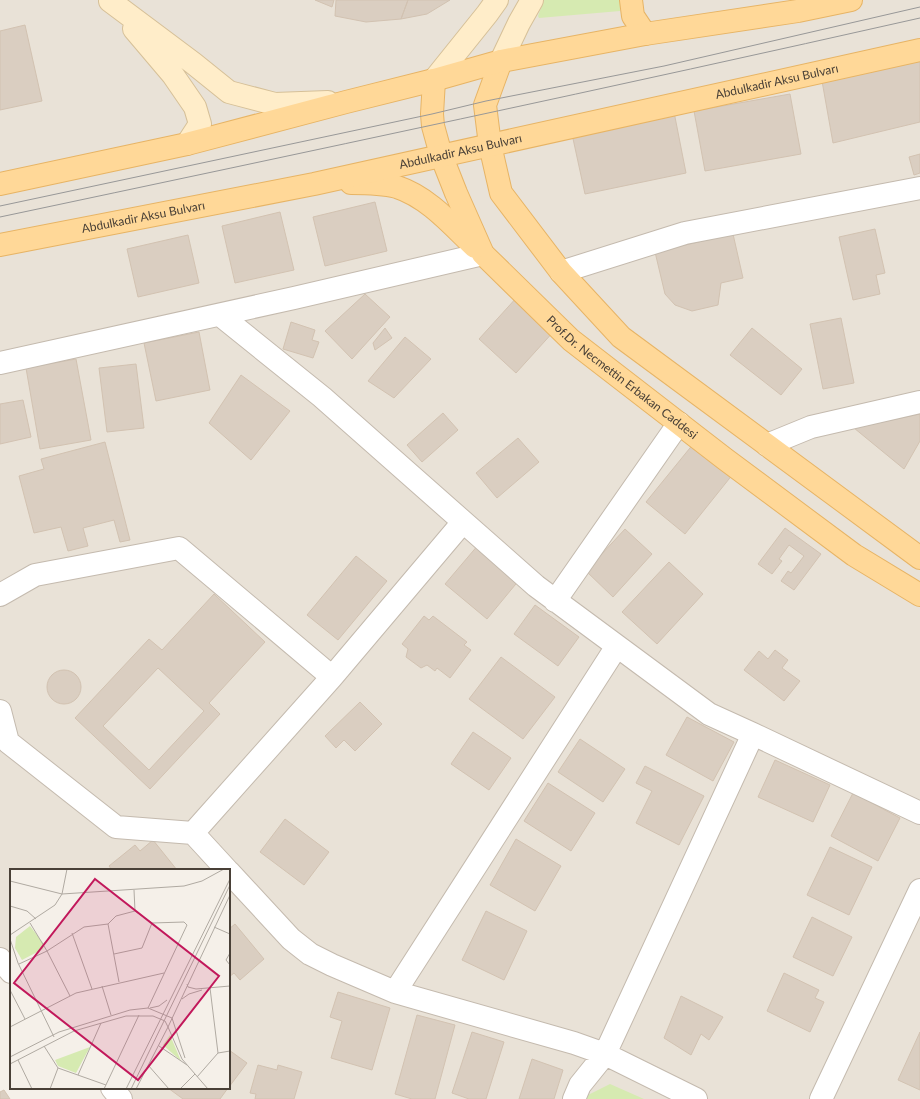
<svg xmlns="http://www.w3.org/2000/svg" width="920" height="1099" font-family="Lato,sans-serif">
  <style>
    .residential { fill: #e9e2d7 }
    .green { fill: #d6eab1 }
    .building { fill: #dacec1; stroke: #d2c2b1; fill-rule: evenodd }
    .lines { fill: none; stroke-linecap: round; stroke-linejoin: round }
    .street-casing { stroke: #c4baae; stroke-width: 24 }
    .secondary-casing { stroke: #d6c098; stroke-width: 24 }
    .primary-casing { stroke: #e7b465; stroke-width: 24 }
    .street { stroke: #fff; stroke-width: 22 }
    .secondary { stroke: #ffedc9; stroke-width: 22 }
    .primary { stroke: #ffd898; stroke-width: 22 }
    .tram { stroke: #989898; stroke-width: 1 }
    .labels { text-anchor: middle; stroke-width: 4; stroke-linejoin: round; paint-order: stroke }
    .street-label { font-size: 12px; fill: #494037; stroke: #fff }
    .inset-road { fill: none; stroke: #b0aaa2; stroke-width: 1 }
    .view { fill: #c2185b; fill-opacity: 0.15; stroke: #c2185b; stroke-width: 2 }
    .inset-edge { fill: none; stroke: #494037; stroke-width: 2 }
  </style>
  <rect width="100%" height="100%" fill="#f5f0e9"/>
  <path class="residential" d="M0,0H920V1099H116L108,1088H229V870H11V966L0,952Z"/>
  <path class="green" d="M544,0H620V11L539,18L538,16Z
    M610,1084L644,1099H580Z"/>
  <path class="building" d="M315,0H334L332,7Z
    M336,0H408L401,19L366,22L335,16Z
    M408,0H450L427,14L401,19Z
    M25,25L42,101L0,110V31Z
    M920,59V122L833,143L822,81Z
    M790,94L801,154L705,171L694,111Z
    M674,112L686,173L585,194L572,134Z
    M920,154V173L914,175L909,157Z
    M375,202L387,251L325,266L313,217Z
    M280,212L294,270L235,283L222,226Z
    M875,229L885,273L876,275L880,294L853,300L839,237Z
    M733,234L743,278L721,283L718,305L692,311L675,305L665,294L655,252Z
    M188,235L199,283L138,297L127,249Z
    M365,294L390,317L352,359L325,331Z
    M518,296L555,330L516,373L479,339Z
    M841,318L854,383L823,389L810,324Z
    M291,322L315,330L312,340L319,342L313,358L283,349Z
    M385,328L392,338L375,350L373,343Z
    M752,328L802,369L781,395L730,355Z
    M199,332L210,390L156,401L144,343Z
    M405,337L431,359L394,398L368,381Z
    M76,359L91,440L40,449L26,368Z
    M136,364L144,428L107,432L99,368Z
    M241,375L290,411L251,460L209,423Z
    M23,400L31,437L0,444V404Z
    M443,413L458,430L422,462L407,445Z
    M920,414V441L904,469L854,428Z
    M518,438L539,462L497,498L476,473Z
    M105,442L130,540L120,542L114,520L83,528L88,546L68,551L61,527L34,533L19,476L44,469L41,459Z
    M694,443L733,474L685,534L646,502Z
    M785,528L821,554L794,590L781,581L788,571L791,573L804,556L789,545L779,559L782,561L772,574L758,564Z
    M625,529L652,554L613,597L586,571Z
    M479,544L520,579L487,619L445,584Z
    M356,556L387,581L338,640L307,615Z
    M669,562L703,594L657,644L622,612Z
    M214,594L265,642L209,703L220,714L150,789L75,718L149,639L162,650ZM158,668L204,711L149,770L103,726Z
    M535,605L579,637L558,666L514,634Z
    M424,616L429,620L433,616L467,642L464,645L471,650L450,678L437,668L435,671L427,665L421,668L406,657L408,649L402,644Z
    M775,650L788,660L782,668L800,681L784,701L744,670L759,651L768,659Z
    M501,657L555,697L523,739L469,699Z
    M47 687a17 17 0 1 1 34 0a17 17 0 1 1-34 0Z
    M360,702L382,724L355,751L344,740L336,748L325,736Z
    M687,717L734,742L713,781L666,755Z
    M473,732L511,758L489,790L451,764Z
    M580,739L625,769L603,802L558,772Z
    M775,760L830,785L813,822L758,797Z
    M645,766L704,796L679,845L636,823L652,791L636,783Z
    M548,783L595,813L571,851L524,821Z
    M853,793L900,818L878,861L831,836Z
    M285,819L329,852L304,885L260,852Z
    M516,839L561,866L535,911L490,885Z
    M153,840L177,870H112L109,866L135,845L140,851Z
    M830,847L872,867L849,915L807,895Z
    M486,911L527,931L504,980L462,960Z
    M812,917L852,937L833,976L793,957Z
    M235,924L264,959L240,980L234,973L229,977V929Z
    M784,973L819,990L815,998L824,1002L810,1032L767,1011Z
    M338,992L390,1008L372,1070L331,1058L342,1021L330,1017Z
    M681,996L723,1017L709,1040L701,1034L691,1055L664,1038Z
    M417,1015L455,1025L435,1099H412L395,1094Z
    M472,1032L504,1042L486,1099H469L452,1093Z
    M920,1032V1090L898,1080Z
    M229,1050L247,1063L229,1087Z
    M532,1059L563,1070L554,1099H519Z
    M258,1065L277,1070L278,1065L302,1072L294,1099H255L256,1094L250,1093Z
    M168,1088H228L220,1099H183Z
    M4,1090L10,1099H0V1092Z"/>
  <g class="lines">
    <g class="street-casing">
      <path id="street" d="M561,272L685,233L920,188
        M220,315L322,397L536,586L709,714L753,734L920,813
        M0,363L294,298L483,254
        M767,445L811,427L920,402
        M0,595L35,575L179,548L332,677
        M555,601L679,423
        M0,711L8,742L116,827L193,833L227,870
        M193,833L332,677L463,522
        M229,872L291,939L310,954L332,965L395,992L574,1043L605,1054L753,734
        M0,959L11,972
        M395,992L617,646
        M112,1088L121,1099
        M574,1099L580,1085L605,1054L696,1099
        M821,1099L920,890"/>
    </g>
    <g class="secondary-casing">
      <path id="secondary" d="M110,1L193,63L229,92L275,104L328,102
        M134,29L173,75L195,107L200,124L187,144
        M501,61L519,23L532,0
        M434,80L487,14L497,0"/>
    </g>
    <g class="primary-casing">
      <g id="primary">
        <path d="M631,0L633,16L645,34"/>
        <path d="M501,61L485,105L490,145L501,193L561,272L621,337L920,558"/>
        <path id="s1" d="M434,80L432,114L433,126L441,155L456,193L483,254L571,340L725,459L854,555L920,595"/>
        <path d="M351,183C367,183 382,183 397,187C428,197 452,225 475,247"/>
        <path d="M0,184L187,144L346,102L434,80L501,61L645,34L798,11L851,0"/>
        <path id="s2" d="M0,245L314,184L920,50"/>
      </g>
    </g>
    <use href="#street" class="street"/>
    <use href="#secondary" class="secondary"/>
    <use href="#primary" class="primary"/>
    <path class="tram" d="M0,206L432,114L486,101L664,66L920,7
      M0,217C307,152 614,87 920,18"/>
  </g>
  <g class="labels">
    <g class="street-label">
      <text dy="4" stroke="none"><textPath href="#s2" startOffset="794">Abdulkadir Aksu Bulvarı</textPath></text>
      <text dy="4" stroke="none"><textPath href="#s2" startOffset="470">Abdulkadir Aksu Bulvarı</textPath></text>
      <text dy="4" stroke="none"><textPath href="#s2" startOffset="146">Abdulkadir Aksu Bulvarı</textPath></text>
      <text dy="4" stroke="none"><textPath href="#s1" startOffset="370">Prof.Dr. Necmettin Erbakan Caddesi</textPath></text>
    </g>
  </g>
  <g transform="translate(10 869)">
    <rect width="220" height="220" fill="#f5f0e9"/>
    <path d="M20,57L34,75L33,80L12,91L5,79L6,68ZM160,166L171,192L153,176ZM80,178L66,204L48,197L45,191Z" fill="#d6eab1"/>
    <path class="inset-road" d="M0,12L52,25L57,0M124,21L125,42M0,37L17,42L26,50M98,55L109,113M204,58L220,65M62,64L82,120M0,66L45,36L52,25L174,17L192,12L214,0M0,70L8,94L44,168M220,84L216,91L220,96M104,85L132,79L142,54M9,95L37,82L20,54M177,115L178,118L186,120L220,117M92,117L101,146M200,119L208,184L220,182M0,121L15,150M60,127L37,82L74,58L98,55L106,47L125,42L142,54L174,53L177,56L138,139M172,130L179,125L192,121M140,139L149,137L157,131M162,149L175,189M0,158L66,124L154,104M158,158L172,190L198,220M34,177L48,199L96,216M149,177L177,196M0,188L49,163L120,141L138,139L162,149M8,191L22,220M0,195L64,162L116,147H143L155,152L158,158M138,196L159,220M68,206L91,154M187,208L208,184M40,220L48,199M94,220L129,146M116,220L220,10M121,220L220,16M126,220L158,158L220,26M170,220L185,205"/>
    <path class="view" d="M85,10L209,107L128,211L4,114Z"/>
    <rect width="220" height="220" class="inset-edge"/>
  </g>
</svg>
